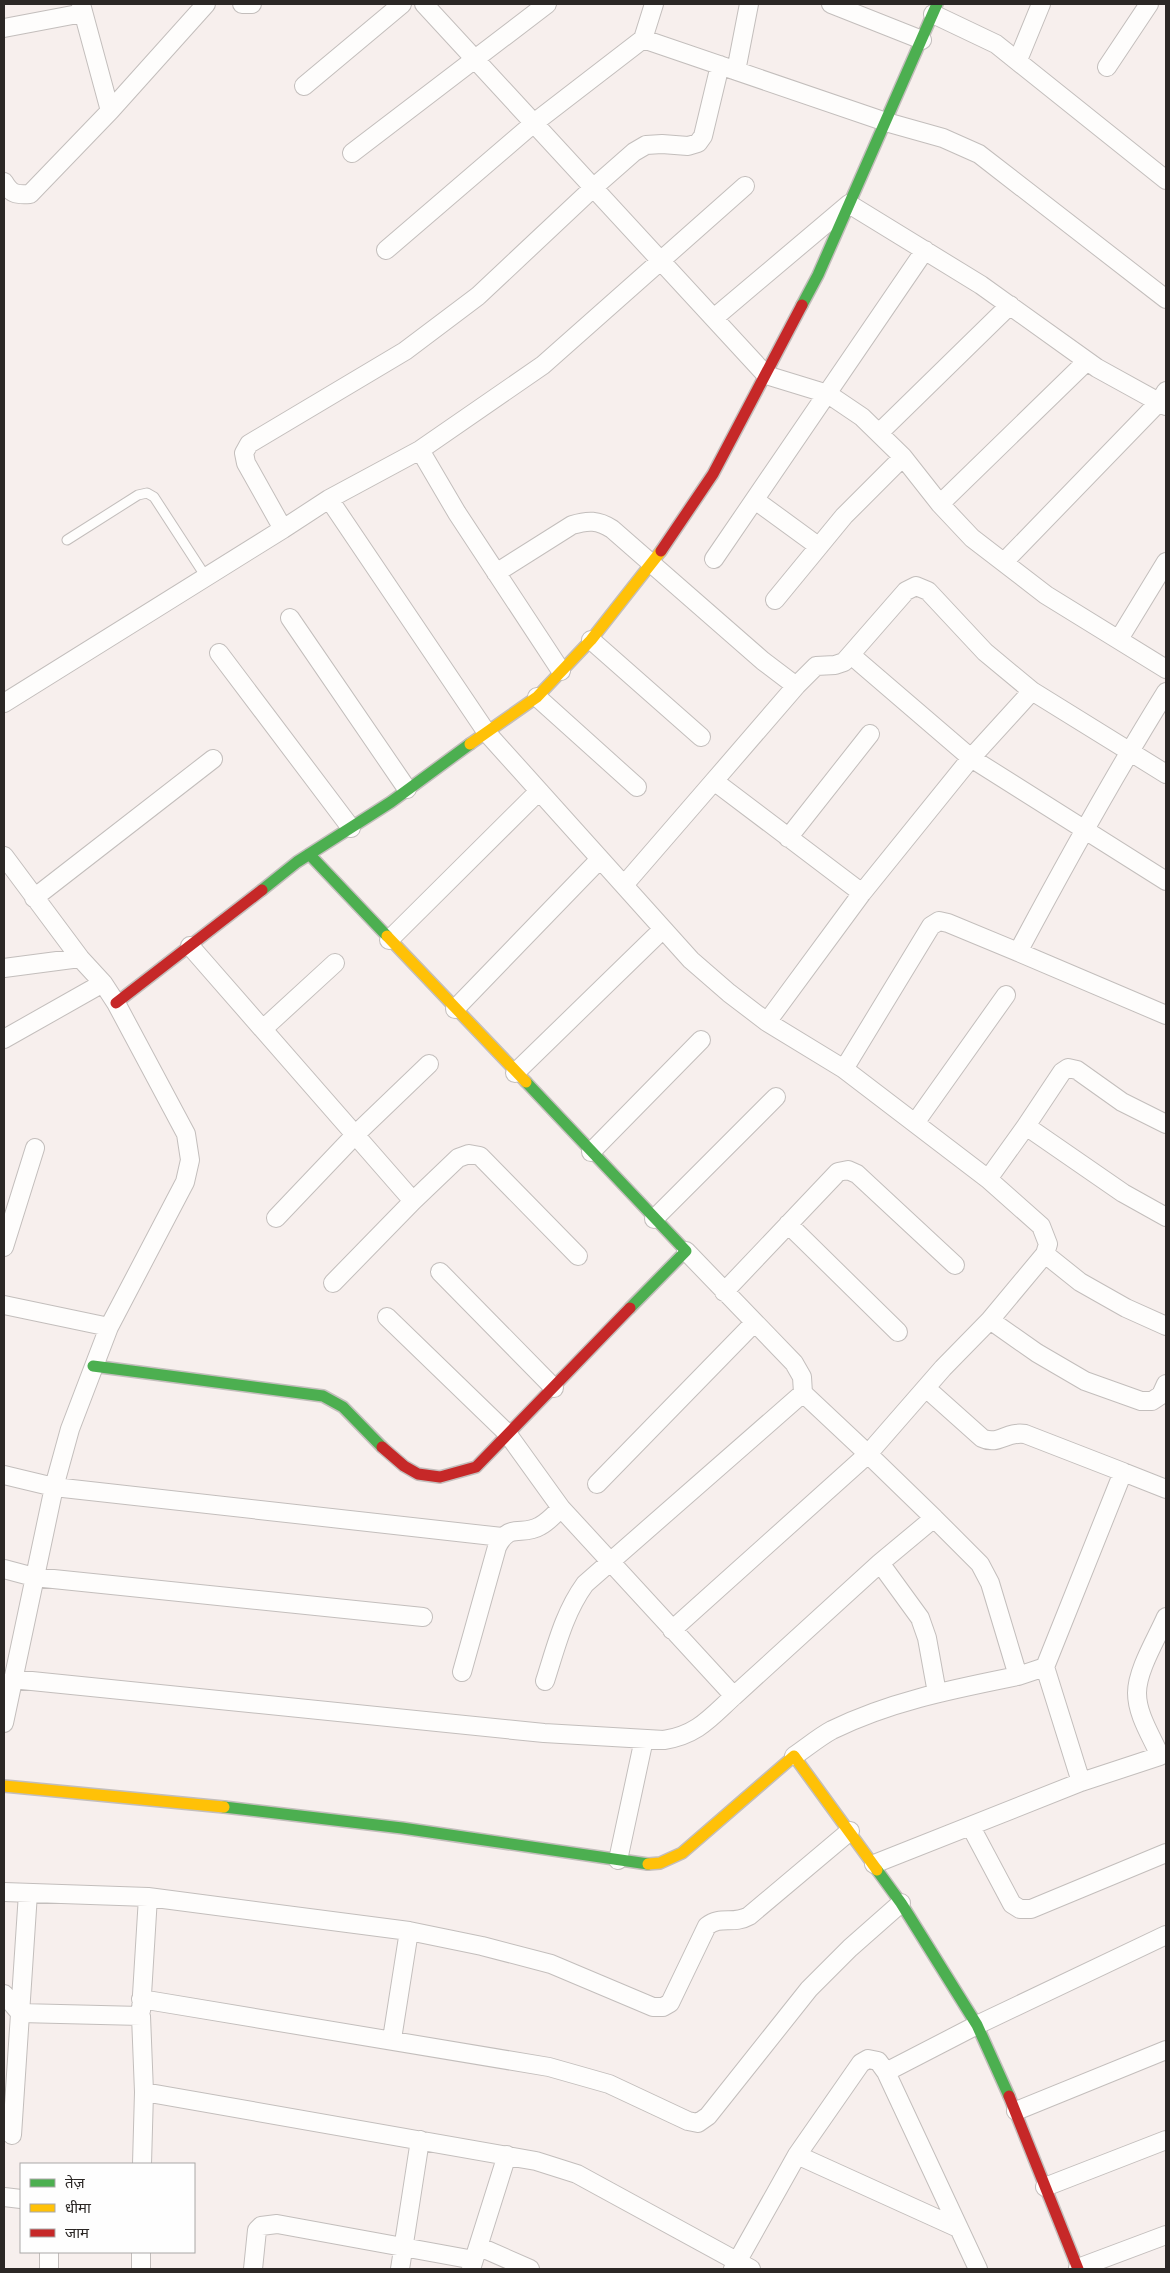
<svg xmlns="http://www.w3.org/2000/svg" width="1170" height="2273" font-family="Spectral,'Noto Sans Devanagari',serif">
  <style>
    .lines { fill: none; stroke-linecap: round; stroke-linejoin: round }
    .lane-casing { stroke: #c3bebc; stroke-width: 11 }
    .street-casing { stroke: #c3bebc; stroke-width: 20 }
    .fast-casing { stroke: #c3bebc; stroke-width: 14 }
    .slow-casing { stroke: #c3bebc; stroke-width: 14 }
    .jam-casing { stroke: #c3bebc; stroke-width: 14 }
    .lane { stroke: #fefdfc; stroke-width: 9 }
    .street { stroke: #fefdfc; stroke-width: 18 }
    .fast { stroke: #4caf50; stroke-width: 11 }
    .slow { stroke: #ffc107; stroke-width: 11 }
    .jam { stroke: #c62828; stroke-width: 11 }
  </style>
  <rect width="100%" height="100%" fill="#f7efed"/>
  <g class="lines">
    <g class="lane-casing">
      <path id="lane" d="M67,540L138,495L147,493L154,497L206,577"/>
    </g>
    <g class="street-casing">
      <path id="street" d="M242,4H252
        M424,4L766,375L828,394L862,417L903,457L940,504L972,538L1046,595L1166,669
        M831,4L922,40
        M933,14L996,44L1166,180
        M4,28L83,13
        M643,39L886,122L943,138L979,154L1166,299
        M1018,60L1041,4
        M1107,67L1149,4
        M736,71L749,4
        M304,86L402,4
        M110,111L206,4
        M352,153L547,4
        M4,182C11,194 16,195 30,194L110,111L81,4
        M386,250L534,123L643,39L654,4
        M714,318L849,204L981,285L1097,368L1166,406
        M879,433L1010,305
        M420,450L457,513L561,671
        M329,499L487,733L691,960L729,993L767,1022L844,1069L988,1179L1041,1226L1048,1244L1045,1254L1080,1282L1126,1308L1166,1326
        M755,500L818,546
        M940,504L1087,361
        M283,529L329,499L420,450L543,365L745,186
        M714,559L925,250
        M1004,562L1159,402L1166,391
        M496,573L572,525C588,520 598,520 612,529L763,661L796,686L714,781L862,893L971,758L1032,691L1166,774
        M775,600L844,516L903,457
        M290,618L407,789
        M1119,639L1166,562
        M591,640L701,737
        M219,653L351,828
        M851,655L971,758L1166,881
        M796,686L816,666L835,665L844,662L906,591L916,586L928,591L985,652L1032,691
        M1166,692C1113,777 1065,864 1018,952L1166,1015
        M537,697L637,787
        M4,703L283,529L246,463L244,453L249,444L405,351L478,296L593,188L634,152L646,145L662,144L688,146L698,143L703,136L720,65
        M788,838L870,734
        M4,856L80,958L103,983L116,1003L186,1134L190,1160L185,1182L109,1327L70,1429L54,1487L4,1723
        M624,885L714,781
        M34,898L213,759
        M389,940L539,791
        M190,946L413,1201L458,1158L469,1154L480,1156L578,1256
        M4,968L80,958
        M455,1009L600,859
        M767,1022L862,893
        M263,1029L335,963
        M4,1039L103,983
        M844,1069L931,926L939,921L948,923L1018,952
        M515,1073L663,929
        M915,1123L1006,995
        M1026,1126L1062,1072L1068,1068L1077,1070L1122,1102L1166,1124
        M591,1152L701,1040
        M988,1179L1026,1126L1123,1193L1166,1217
        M276,1218L355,1135L429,1064
        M654,1219L776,1097
        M788,1224L898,1332
        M4,1247L35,1148
        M686,1251L794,1363L802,1377L803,1393L868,1454L943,1368L990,1320L1037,1353L1085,1381L1141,1401H1152L1161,1395L1166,1384
        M440,1272L554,1388
        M333,1283L413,1201
        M724,1292L838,1172L848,1170L857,1174L955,1265
        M4,1305L109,1327
        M387,1317L507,1433L561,1508L734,1696L880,1563L934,1518L868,1454L672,1630
        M990,1320L1045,1254
        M926,1388L982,1438C998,1446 1006,1431 1025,1434L1123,1472
        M4,1475L54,1487L502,1537
        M597,1484L754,1323
        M880,1563L920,1618L927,1638L937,1693
        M4,1569L34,1577L423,1617
        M1045,1667L1081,1782
        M462,1672L497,1547C510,1521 522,1537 540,1526C548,1522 555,1514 561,1508
        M1018,1676L1045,1667L1123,1472L1166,1489
        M12,1679L544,1733L664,1740C697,1735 710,1718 734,1696
        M545,1681C556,1647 564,1613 585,1584L803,1393
        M794,1756C806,1748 819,1737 832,1730C891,1701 954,1689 1018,1676L990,1583L980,1564L934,1518
        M971,1827L1012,1904L1020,1909H1031L1166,1853
        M618,1860L644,1739
        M874,1864L1081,1782L1160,1756C1152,1737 1137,1715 1137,1693C1137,1670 1157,1638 1166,1617
        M4,1892L148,1897L141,2011
        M148,1897L409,1931L482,1946L551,1964L653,2007H663L670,2003L707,1926C721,1915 733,1925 749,1916L850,1831
        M4,1994L20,2013L141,2016L144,2092L536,2161L577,2174L751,2269
        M141,1999L549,2067L609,2084L688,2121L698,2123L708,2116L809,1989L850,1948L901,1903
        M392,2039L409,1931
        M886,2072L977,2025L1166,1935
        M1016,2111L1166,2050
        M12,2135L28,1893
        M797,2155L958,2228
        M142,2164L144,2092
        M1045,2187L1166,2140
        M4,2197L21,2199
        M480,2247L530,2269
        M49,2252V2269
        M1078,2268L1166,2235
        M141,2269V2252
        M253,2269L257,2230L261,2226L277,2224L474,2260
        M400,2269L420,2140
        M471,2269L507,2155
        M733,2269L797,2155L861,2063L868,2059L878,2061L886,2072L978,2269"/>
    </g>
    <g class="fast-casing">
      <path id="fast" d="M802,305L818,275L937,4
        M309,854L387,936
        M262,890L297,862L391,802L470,744
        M526,1082L686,1251L630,1308
        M93,1366L323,1396L343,1407L382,1447
        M224,1807L402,1828L648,1864
        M877,1870L901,1903L977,2025L1009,2096"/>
    </g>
    <g class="slow-casing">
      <path id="slow" d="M470,744L537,697L591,640L661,551
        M387,936L526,1082
        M4,1786L224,1807
        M648,1864L660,1863L682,1853L794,1756L877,1870"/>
    </g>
    <g class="jam-casing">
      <path id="jam" d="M661,551L713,474L802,305
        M116,1003L262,890
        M382,1447L404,1466L418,1474L440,1477L476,1467L630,1308
        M1009,2096L1078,2269"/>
    </g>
    <use href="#lane" class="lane"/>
    <use href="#street" class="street"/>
    <use href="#fast" class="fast"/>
    <use href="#slow" class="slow"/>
    <use href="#jam" class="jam"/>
  </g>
  <rect width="1170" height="2273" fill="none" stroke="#2b2725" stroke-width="10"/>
  <rect x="20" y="2163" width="175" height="90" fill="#fefefe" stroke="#aaa8a7"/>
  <rect x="30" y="2179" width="25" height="8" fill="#4caf50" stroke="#aaa8a7"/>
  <text x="65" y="2188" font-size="15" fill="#2b2725">तेज़</text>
  <rect x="30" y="2204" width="25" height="8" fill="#ffc107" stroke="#aaa8a7"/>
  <text x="65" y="2213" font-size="15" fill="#2b2725">धीमा</text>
  <rect x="30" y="2229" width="25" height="8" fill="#c62828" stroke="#aaa8a7"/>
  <text x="65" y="2238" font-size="15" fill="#2b2725">जाम</text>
</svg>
